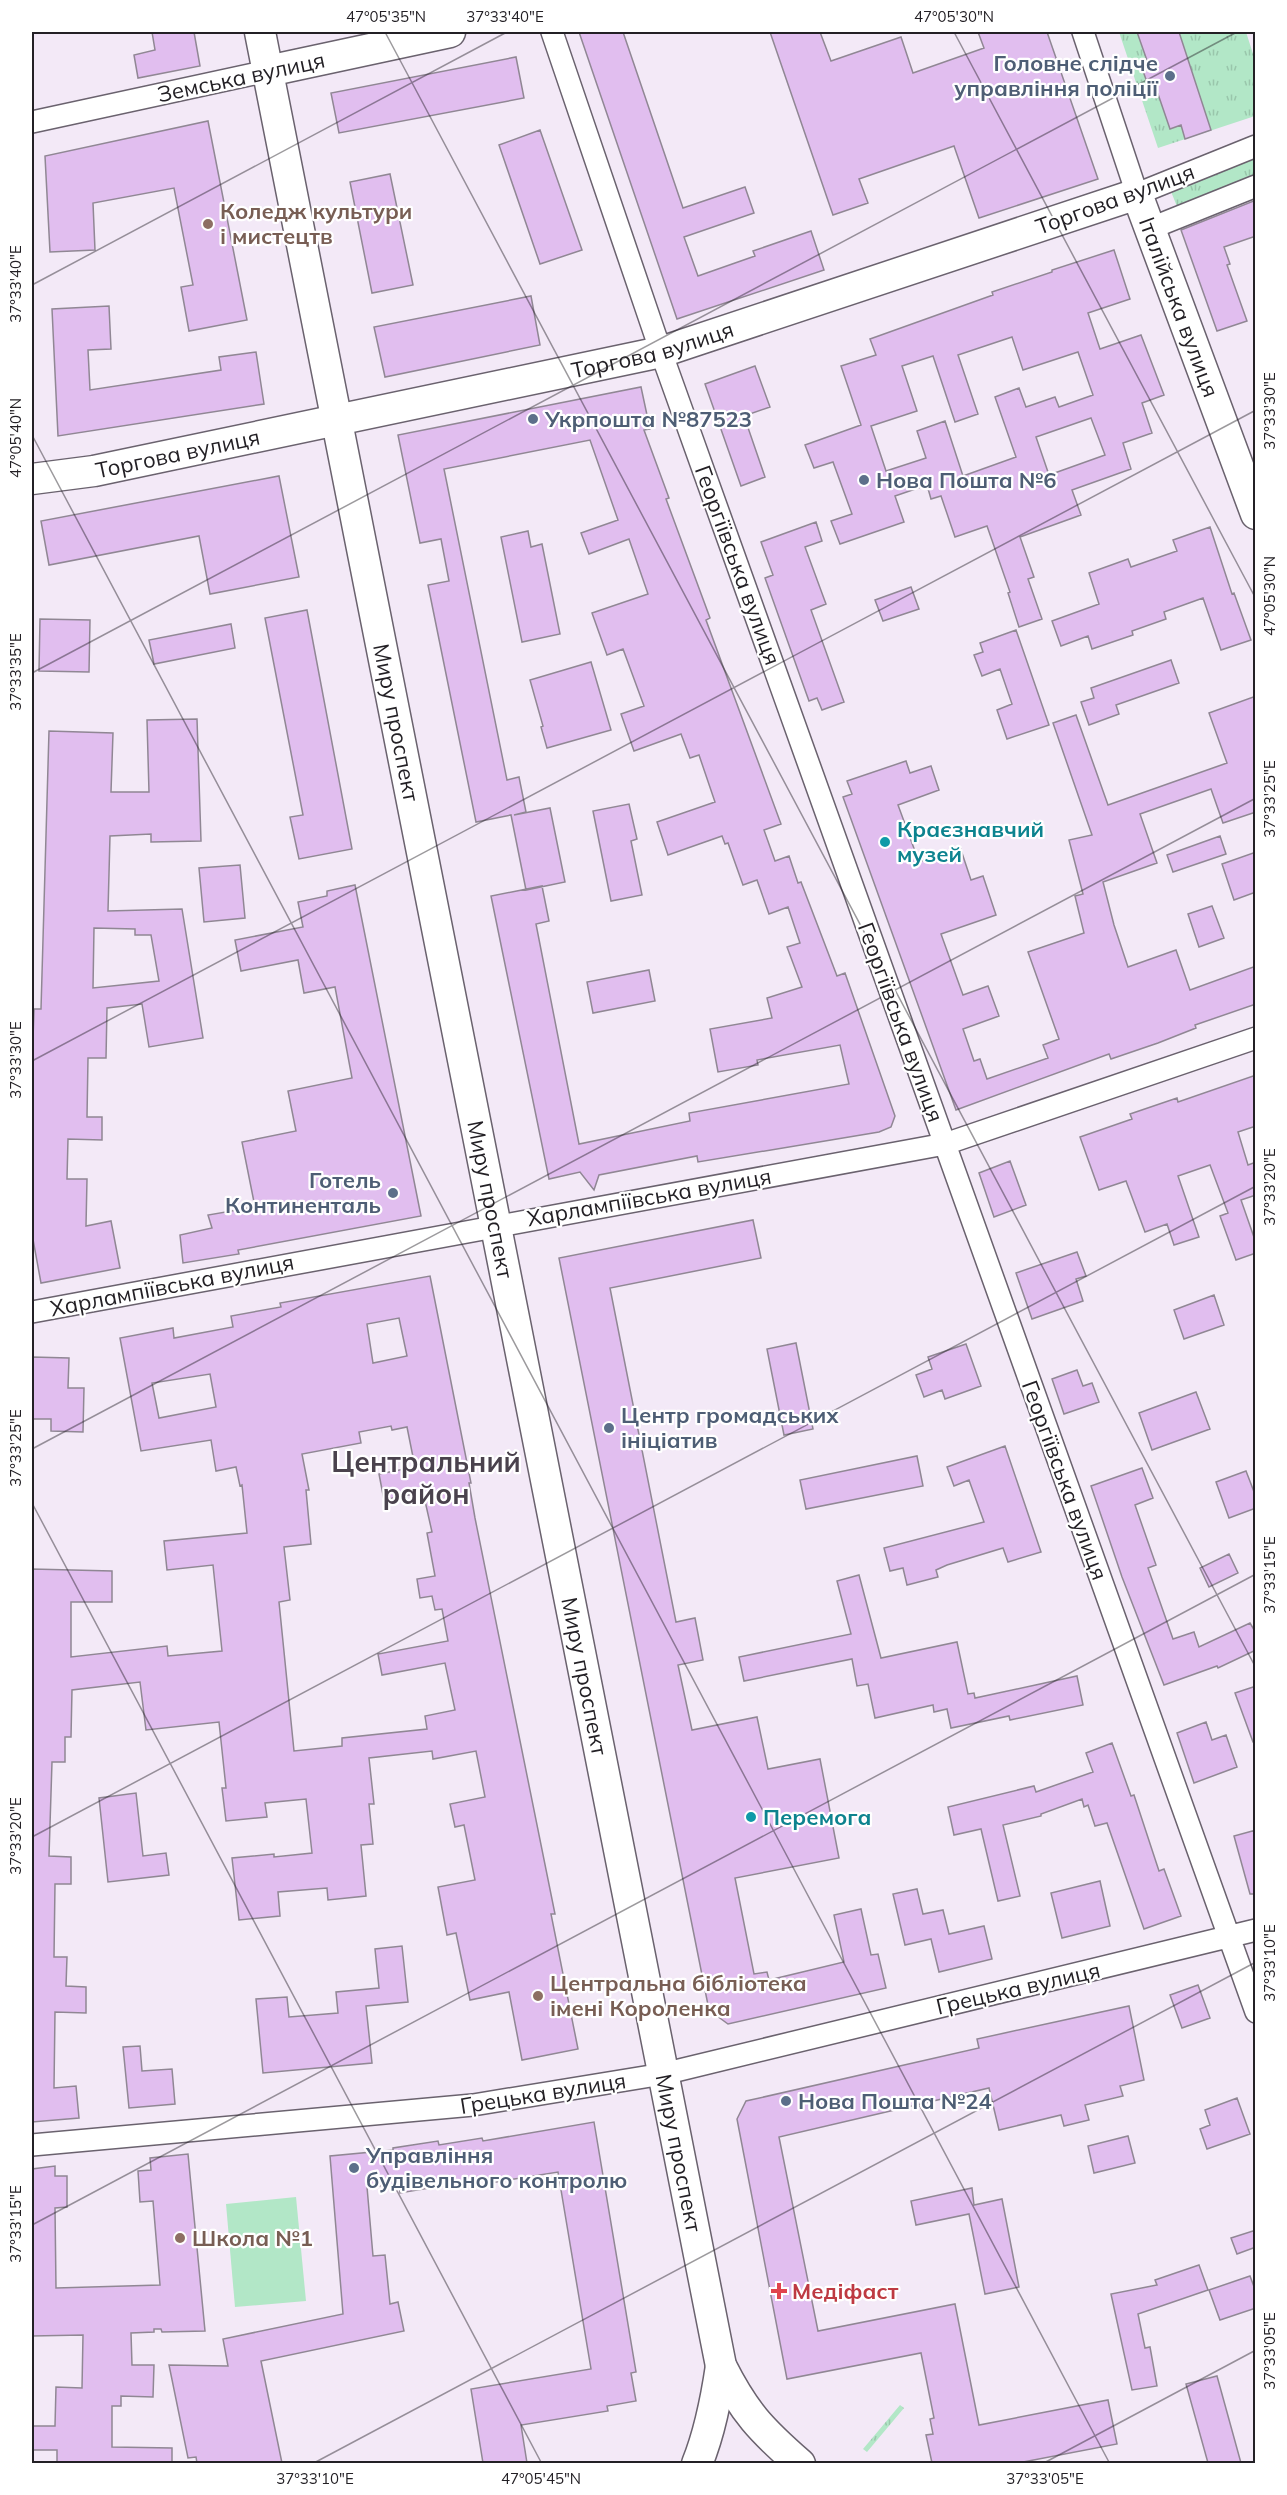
<svg xmlns="http://www.w3.org/2000/svg" width="1287" height="2495" font-family="Mulish,sans-serif">
  <style>
    .grass { fill: url(#grass-tufts) }
    .pitch { fill: #b2e7c7 }
    .building { fill: #e1beef; stroke: #908794; stroke-width: 1.5; fill-rule: evenodd }
    .lines { fill: none; stroke-linecap: round; stroke-linejoin: round }
    .street-casing { stroke: #6a626e; stroke-width: 24 }
    .secondary-casing { stroke: #6a626e; stroke-width: 33 }
    .street { stroke: #fff; stroke-width: 21 }
    .secondary { stroke: #fff; stroke-width: 30 }
    .ticks { fill: none; stroke: #232025; stroke-width: 1.5; stroke-opacity: 0.45 }
    .service-dot { fill: #5c6f8a; stroke: #fff; stroke-width: 2 }
    .education-dot { fill: #8d6e63; stroke: #fff; stroke-width: 2 }
    .culture-dot { fill: #0f9aa8; stroke: #fff; stroke-width: 2 }
    .health-dot { fill: #e0444e; stroke: #fff; stroke-width: 2 }
    .labels { text-anchor: middle; stroke-width: 4.5; stroke-linejoin: round; paint-order: stroke }
    .service-label { font-size: 22px; font-weight: bold; fill: #4e5e75; stroke: #fff; text-anchor: start }
    .street-label { font-size: 22px; fill: #232025; stroke: #fff }
    .education-label { font-size: 22px; font-weight: bold; fill: #785e54; stroke: #fff; text-anchor: start }
    .culture-label { font-size: 22px; font-weight: bold; fill: #0d838f; stroke: #fff; text-anchor: start }
    .health-label { font-size: 22px; font-weight: bold; fill: #be3a42; stroke: #fff; text-anchor: start }
    .district-label { font-size: 28px; font-weight: bold; fill: #4a424d; stroke: #fff }
    .neatline { fill: none; stroke: #232025; stroke-width: 2 }
    .ticks-label { font-size: 15px; text-anchor: middle; fill: #232025 }
  </style>
  <defs>
    <pattern id="grass-tufts" width="24" height="20" patternUnits="userSpaceOnUse" patternTransform="scale(1.5)"><rect width="24" height="20" fill="#b2e7c7"/><path d="M3 7l-1-3M5 7V3M7 7l1-3M15 17l-1-3M17 17v-4M19 17l1-3" fill="none" stroke="#99c6ab"/></pattern>
  </defs>
  <rect width="100%" height="100%" fill="#f3e9f7"/>
  <path class="grass" d="M1119,32H1246L1255,60V116L1158,148Z
    M1255,155V178L1178,209L1170,189Z
    M900,2405L904,2408L867,2452L863,2449Z"/>
  <path class="pitch" d="M296,2197L306,2301L235,2307L226,2204Z"/>
  <path class="building" d="M152,32H194L200,66L138,78L134,55L155,50Z
    M579,32H623L683,208L745,187L754,213L684,237L698,276L755,256L753,251L811,231L824,270L677,319Z
    M770,32H820L831,61L901,37L913,73L984,48L978,32H1047L1098,179L979,218L954,146L859,179L868,203L833,215Z
    M1137,32H1179L1211,130L1185,139L1181,125L1170,129L1158,94L1152,96L1143,71L1150,69Z
    M516,57L524,98L339,133L331,93Z
    M208,121L247,320L189,331L181,287L193,285L174,188L93,203L95,250L50,252L45,156Z
    M540,130L582,250L540,264L499,145Z
    M390,174L413,285L372,293L350,182Z
    M1256,200V236L1224,247L1230,264L1227,265L1247,321L1217,331L1181,230Z
    M1114,250L1130,299L1088,313L1100,349L1141,335L1164,395L1142,403L1152,433L1123,443L1131,469L1072,490L1081,515L1020,537L1034,577L1028,579L1042,619L1019,627L1008,593L1010,592L987,526L955,537L941,496L931,499L927,485L895,496L904,522L840,544L831,521L852,514L833,462L814,468L805,445L861,425L841,366L876,355L870,339L993,295L992,292L1052,272V270ZM1012,337L1023,370L1078,352L1093,395L1059,407L1055,397L1026,407L1019,388L995,397L1016,457L963,476L945,421L917,431L926,458L886,471L871,426L917,411L902,366L933,356L955,422L978,414L958,355ZM1091,418L1105,455L1049,475L1036,437Z
    M531,296L540,345L385,377L374,327Z
    M109,306L111,349L88,350L90,390L221,370L219,357L256,352L264,404L58,436L52,309Z
    M755,366L770,407L744,416L765,477L741,486L705,384Z
    M641,387L650,429L644,430L669,498L666,499L710,618L706,620L781,824L764,830L775,861L789,856L798,883L801,882L837,976L845,973L895,1116L891,1127L879,1132L698,1162L697,1156L599,1175L594,1190L580,1172L549,1179L491,896L542,886L549,921L536,924L579,1144L690,1121L689,1113L849,1084L840,1045L757,1060L758,1065L718,1072L710,1029L772,1018L767,998L802,987L787,947L800,943L788,907L769,914L757,880L743,885L728,843L725,844L722,836L668,855L657,822L715,802L699,755L690,758L681,734L634,751L621,714L644,706L623,649L607,655L592,613L648,594L629,539L589,554L581,533L618,520L590,440L444,469L507,780L519,777L526,812L514,815L550,808L565,882L526,890L511,815L476,822L428,585L449,581L441,539L420,543L398,435Z
    M279,476L299,577L210,594L199,536L49,565L41,521Z
    M816,522L822,541L805,547L826,604L811,610L844,702L822,710L817,698L809,701L765,578L773,575L761,542Z
    M1210,527L1232,594L1234,593L1251,640L1221,650L1203,598L1164,612L1166,619L1132,631L1133,635L1092,649L1088,636L1061,646L1052,621L1099,604L1089,573L1128,559L1131,567L1177,551L1173,540Z
    M528,531L531,547L542,544L560,634L522,642L501,537Z
    M911,587L919,609L883,621L875,600Z
    M307,610L352,849L299,859L290,817L303,815L265,618Z
    M40,619L90,620L89,672L39,671Z
    M231,624L235,648L154,664L149,640Z
    M1016,630L1049,725L1007,739L997,710L1012,704L1000,669L982,676L974,655L983,652L980,643Z
    M1171,660L1179,683L1116,705L1119,714L1089,725L1081,702L1094,698L1091,688Z
    M591,662L611,730L547,748L541,727L543,726L530,680Z
    M1256,696V812L1223,823L1211,789L1140,814L1157,863L1103,882L1114,925L1128,967L1176,950L1190,990L1256,966V1004L1195,1025L1196,1028L1158,1043L1111,1059L1109,1054L956,1110L843,797L852,794L847,781L906,761L910,773L931,766L939,790L898,805L919,862L960,847L971,880L983,876L996,915L941,934L963,995L988,986L999,1016L963,1029L974,1061L980,1059L987,1079L1048,1058L1043,1045L1059,1039L1028,952L1084,933L1075,896L1083,894L1069,840L1092,835L1053,723L1076,715L1108,805L1227,763L1209,713Z
    M197,719L201,841L151,842V834L110,836L108,911L182,909L203,1038L149,1047L142,1004L107,1008L106,1058H88L87,1117H102V1140L68,1139L67,1179H87L86,1226L111,1221L120,1268L41,1283L32,1234V1068L34,1009H41L49,731L113,733L111,792H149L147,720ZM94,928L135,929V935H151L159,981L93,988Z
    M629,804L637,839L631,841L642,895L611,901L593,811Z
    M1220,836L1226,854L1173,872L1167,855Z
    M1256,852V892L1234,900L1222,864Z
    M240,865L245,918L204,922L199,868Z
    M355,885L421,1216L238,1250L239,1254L183,1263L180,1235L212,1228L208,1215L255,1207L242,1142L296,1131L288,1091L352,1078L335,987L304,993L298,960L241,971L235,940L303,927L298,902L327,896V891Z
    M1212,906L1224,938L1199,947L1188,914Z
    M649,970L655,1001L593,1013L587,982Z
    M1256,1075V1126L1238,1132L1248,1165L1256,1162V1195L1241,1200L1256,1243V1253L1236,1260L1220,1216L1228,1213L1210,1165L1178,1176L1199,1237L1174,1245L1167,1224L1145,1232L1126,1181L1099,1190L1080,1137L1132,1119L1130,1114L1177,1098L1178,1102Z
    M1010,1161L1026,1205L994,1217L979,1173Z
    M753,1220L761,1258L610,1288L676,1622L695,1618L703,1660L678,1665L692,1730L757,1717L768,1769L820,1759L839,1858L735,1878L754,1974L767,1972L769,1980L844,1962L834,1915L861,1909L871,1955L878,1954L886,1988L728,2024L709,2010L559,1258Z
    M1077,1252L1086,1276L1076,1279L1083,1301L1032,1319L1016,1273Z
    M430,1276L471,1483H469L475,1518L555,1914H551L578,2049L522,2060L509,1992L470,2000L456,1933L447,1935L438,1887L475,1880L464,1825L455,1827L450,1804L485,1797L476,1751L433,1759L432,1751L369,1758L374,1804H369L373,1844L361,1845L366,1896L328,1900L327,1888L278,1892L280,1916L239,1920L232,1858L274,1854V1857L312,1853L306,1799L265,1803L267,1817L226,1821L222,1788H226L219,1722L146,1730L140,1682L72,1690L71,1737H65V1762H52L49,1856L71,1857V1884H55L54,1957H67L66,1986L86,1987V2013L55,2012L54,2088L76,2086L79,2118L32,2122V1569L112,1571V1602H71V1657L167,1646L168,1656L222,1651L213,1565L167,1570L164,1541L247,1533L242,1485L240,1486L236,1467L216,1471L211,1440L141,1451L120,1338L173,1328L174,1338L233,1327L231,1316L281,1307L280,1303ZM399,1318L407,1356L373,1363L367,1324ZM210,1374L216,1407L159,1418L152,1383ZM391,1426L392,1430L407,1427L415,1467L379,1474L384,1500L423,1492L432,1532L427,1533L435,1576L417,1579L420,1598L432,1596L435,1610L442,1609L448,1641L378,1654L382,1675L445,1663L455,1710L425,1716L427,1729L342,1738V1746L294,1751L279,1602L290,1600L284,1547L311,1544L306,1490H309L302,1454L361,1443L359,1432Z
    M1214,1295L1224,1325L1184,1339L1174,1310Z
    M796,1343L813,1429L784,1435L767,1349Z
    M966,1344L981,1386L945,1399L942,1390L924,1397L916,1375L932,1369L928,1357Z
    M32,1357L69,1358L68,1388H84L83,1432L51,1431V1419H32Z
    M1077,1370L1083,1386L1092,1383L1099,1402L1064,1414L1052,1379Z
    M1196,1392L1210,1429L1152,1450L1139,1413Z
    M1005,1446L1041,1552L1008,1562L1003,1548L947,1565L936,1570L938,1577L907,1585L903,1568L890,1571L884,1548L984,1522L969,1480L954,1486L947,1467Z
    M917,1456L923,1486L806,1509L800,1480Z
    M1142,1468L1153,1498L1135,1505L1156,1565L1148,1568L1173,1639L1194,1632L1199,1647L1250,1623L1256,1633V1650L1218,1668L1217,1666L1164,1685L1122,1577L1091,1486Z
    M1246,1471L1256,1497V1508L1229,1518L1216,1482Z
    M1229,1554L1238,1573L1209,1587L1200,1568Z
    M859,1575L881,1658L957,1642L968,1694L974,1693L975,1698L1077,1676L1083,1705L1010,1720L1009,1716L951,1728L947,1709L934,1712L933,1705L875,1718L868,1684L857,1686L852,1659L744,1681L739,1657L851,1634L837,1581Z
    M1256,1686V1742H1253L1235,1693Z
    M1206,1722L1212,1740L1226,1735L1237,1767L1194,1783L1177,1733Z
    M1112,1743L1131,1796L1134,1795L1159,1871L1164,1869L1181,1916L1144,1929L1107,1823L1095,1826L1088,1805L1084,1807L1082,1799L1041,1814V1816L1003,1825L1020,1896L998,1901L981,1829L954,1835L948,1807L1034,1786L1036,1792L1093,1772L1086,1753Z
    M136,1793L143,1856L166,1853L169,1875L108,1882L99,1798Z
    M1256,1830V1894H1250L1234,1836Z
    M1100,1881L1110,1926L1062,1938L1051,1893Z
    M917,1889L923,1914L943,1910L949,1934L984,1926L992,1959L939,1972L931,1939L905,1945L893,1894Z
    M402,1946L408,2002L366,2006L372,2063L263,2073L256,1999L287,1997L289,2017L338,2013L336,1992L379,1988L375,1949Z
    M1198,1985L1210,2018L1182,2028L1170,1995Z
    M1129,2006L1144,2080L1120,2086L1123,2096L1085,2105L1089,2120L1064,2126L1061,2115L999,2130L989,2088L779,2137L818,2331L955,2304L979,2425L1108,2400L1117,2444L1018,2463H932L926,2435L933,2434L930,2419L934,2418L921,2353L787,2379L737,2119L746,2101L979,2048L977,2039Z
    M140,2046L142,2071L172,2069L175,2104L129,2108L123,2047Z
    M1237,2098L1250,2134L1207,2149L1200,2129L1210,2125L1205,2110Z
    M594,2122L636,2372L631,2373L636,2401L607,2406L608,2411L521,2425L527,2463H483L471,2389L591,2369L558,2172L490,2183L489,2178L400,2193L399,2184L367,2187L373,2256L385,2255L390,2304L398,2302L404,2331L261,2361L282,2463H197L196,2457L188,2458L169,2365L228,2366L223,2339L343,2314L330,2156L393,2150V2148L438,2141L439,2145L482,2138L483,2141Z
    M1128,2136L1135,2163L1094,2173L1088,2146Z
    M188,2154L205,2331L162,2332L161,2329H154V2332L131,2333L132,2365H154L153,2397L121,2396V2406H112V2447L172,2448V2463H57V2450H32V2426H55L56,2387L82,2388L83,2335L32,2336V2169L55,2166V2176H67V2207L55,2208L56,2288L160,2285L153,2201L140,2202L138,2171L151,2170L150,2158Z
    M972,2188L974,2205L1002,2199L1019,2287L985,2294L969,2214L916,2225L911,2201Z
    M1256,2230V2247L1237,2254L1231,2238Z
    M1199,2265L1208,2290L1138,2314L1145,2348L1150,2347L1157,2386L1132,2390L1111,2294L1157,2285L1155,2280Z
    M1250,2276L1256,2292V2308L1220,2320L1209,2290Z
    M1217,2376L1241,2463H1208L1186,2384Z"/>
  <g class="lines">
    <g class="street-casing">
      <path id="street" d="M552,32L661,352L1256,2012
        M1083,32L1137,194L1256,146
        M32,122L268,71
        M1149,229L1256,186
        M32,1312L945,1144L1256,1038
        M32,2145L473,2105L663,2074L1256,1930"/>
    </g>
    <g class="secondary-casing">
      <g id="secondary">
        <path id="s1" d="M260,32L721,2366C744,2412 761,2430 800,2464"/>
        <path d="M268,71L450,32"/>
        <path id="s2" d="M32,479L94,471L661,352L1137,194L1256,514"/>
        <path d="M697,2464C710,2432 716,2400 721,2366"/>
      </g>
    </g>
    <use href="#street" class="street"/>
    <use href="#secondary" class="secondary"/>
  </g>
  <path class="ticks" d="M385,32L1256,1668M954,32L1256,599M32,285L507,32M32,435L1110,2464M32,673L1237,32M32,1061L1256,410M32,1449L1256,798M32,1503L542,2464M32,1837L1256,1186M32,2225L1256,1574M312,2464L1256,1962M1042,2464L1256,2350"/>
  <g class="service-dot">
    <circle cx="1170" cy="76" r="6"/>
    <circle cx="533" cy="419" r="6"/>
    <circle cx="864" cy="480" r="6"/>
    <circle cx="393" cy="1193" r="6"/>
    <circle cx="609" cy="1428" r="6"/>
    <circle cx="786" cy="2101" r="6"/>
    <circle cx="354" cy="2168" r="6"/>
  </g>
  <g class="education-dot">
    <circle cx="208" cy="224" r="6"/>
    <circle cx="538" cy="1996" r="6"/>
    <circle cx="180" cy="2238" r="6"/>
  </g>
  <g class="culture-dot">
    <circle cx="885" cy="842" r="6"/>
    <circle cx="751" cy="1817" r="6"/>
  </g>
  <path class="health-dot" d="M776 2282h6v6h6v6h-6v6h-6v-6h-6v-6h6z"/>
  <g class="labels">
    <g class="service-label">
      <text x="1158" y="71" text-anchor="end">Головне слідче<tspan x="1158" dy="25">управління поліції</tspan></text>
      <text x="545" y="427">Укрпошта №87523</text>
      <text x="876" y="488">Нова Пошта №6</text>
      <text x="381" y="1188" text-anchor="end">Готель<tspan x="381" dy="25">Континенталь</tspan></text>
      <text x="621" y="1423">Центр громадських<tspan x="621" dy="25">ініціатив</tspan></text>
      <text x="798" y="2109">Нова Пошта №24</text>
      <text x="366" y="2163">Управління<tspan x="366" dy="25">будівельного контролю</tspan></text>
    </g>
    <g class="street-label">
      <text transform="translate(241 77) rotate(-12)" y="8">Земська вулиця</text>
      <text transform="translate(1115 199) rotate(-20)" y="8">Торгова вулиця</text>
      <text dy="8" stroke="none"><textPath href="#s2" startOffset="1264">Італійська вулиця</textPath></text>
      <text dy="8" stroke="none"><textPath href="#s2" startOffset="634">Торгова вулиця</textPath></text>
      <text dy="8" stroke="none"><textPath href="#s2" startOffset="148">Торгова вулиця</textPath></text>
      <text transform="translate(738 565) rotate(70)" y="8">Георгіївська вулиця</text>
      <text dy="8" stroke="none"><textPath href="#s1" startOffset="704">Миру проспект</textPath></text>
      <text transform="translate(901 1022) rotate(70)" y="8">Георгіївська вулиця</text>
      <text transform="translate(649 1197) rotate(-10)" y="8">Харлампіївська вулиця</text>
      <text dy="8" stroke="none"><textPath href="#s1" startOffset="1190">Миру проспект</textPath></text>
      <text transform="translate(172 1285) rotate(-11)" y="8">Харлампіївська вулиця</text>
      <text transform="translate(1065 1480) rotate(70)" y="8">Георгіївська вулиця</text>
      <text dy="8" stroke="none"><textPath href="#s1" startOffset="1676">Миру проспект</textPath></text>
      <text transform="translate(1018 1988) rotate(-13)" y="8">Грецька вулиця</text>
      <text transform="translate(543 2093) rotate(-9)" y="8">Грецька вулиця</text>
      <text dy="8" stroke="none"><textPath href="#s1" startOffset="2162">Миру проспект</textPath></text>
    </g>
    <g class="education-label">
      <text x="220" y="219">Коледж культури<tspan x="220" dy="25">і мистецтв</tspan></text>
      <text x="550" y="1991">Центральна бібліотека<tspan x="550" dy="25">імені Короленка</tspan></text>
      <text x="192" y="2246">Школа №1</text>
    </g>
    <g class="culture-label">
      <text x="897" y="837">Краєзнавчий<tspan x="897" dy="25">музей</tspan></text>
      <text x="763" y="1825">Перемога</text>
    </g>
    <g class="health-label">
      <text x="792" y="2299">Медіфаст</text>
    </g>
    <g class="district-label">
      <text x="426" y="1472">Центральний<tspan x="426" dy="32">район</tspan></text>
    </g>
  </g>
  <rect width="1287" height="2495" fill="none" stroke="#ffffff" stroke-width="66"/>
  <rect x="33" y="33" width="1221" height="2429" class="neatline"/>
  <g class="ticks-label">
    <text x="386" y="22">47°05'35"N</text>
    <text x="505" y="22">37°33'40"E</text>
    <text x="954" y="22">47°05'30"N</text>
    <text transform="translate(16 284) rotate(-90)" y="5">37°33'40"E</text>
    <text transform="translate(1270 411) rotate(-90)" y="5">37°33'30"E</text>
    <text transform="translate(16 438) rotate(-90)" y="5">47°05'40"N</text>
    <text transform="translate(1270 596) rotate(-90)" y="5">47°05'30"N</text>
    <text transform="translate(16 672) rotate(-90)" y="5">37°33'35"E</text>
    <text transform="translate(1270 799) rotate(-90)" y="5">37°33'25"E</text>
    <text transform="translate(16 1060) rotate(-90)" y="5">37°33'30"E</text>
    <text transform="translate(1270 1187) rotate(-90)" y="5">37°33'20"E</text>
    <text transform="translate(16 1448) rotate(-90)" y="5">37°33'25"E</text>
    <text transform="translate(1270 1575) rotate(-90)" y="5">37°33'15"E</text>
    <text transform="translate(16 1836) rotate(-90)" y="5">37°33'20"E</text>
    <text transform="translate(1270 1963) rotate(-90)" y="5">37°33'10"E</text>
    <text transform="translate(16 2224) rotate(-90)" y="5">37°33'15"E</text>
    <text transform="translate(1270 2351) rotate(-90)" y="5">37°33'05"E</text>
    <text x="315" y="2484">37°33'10"E</text>
    <text x="541" y="2484">47°05'45"N</text>
    <text x="1045" y="2484">37°33'05"E</text>
  </g>
</svg>
